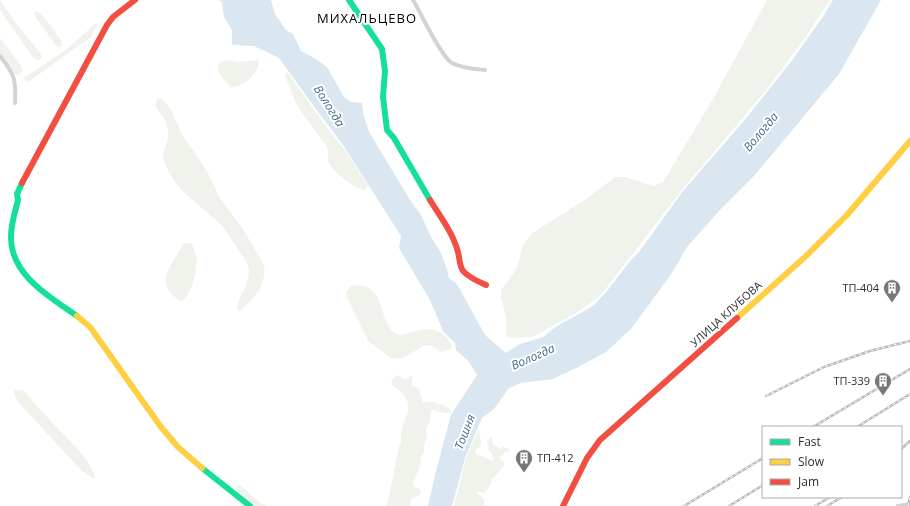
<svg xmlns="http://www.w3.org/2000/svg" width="910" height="506" font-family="'Open Sans',sans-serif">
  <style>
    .green { fill: #f0f3ec }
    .water { fill: #dae6f0 }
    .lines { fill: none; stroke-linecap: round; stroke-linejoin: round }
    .street { stroke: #d3d3d3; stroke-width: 4 }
    .fast { stroke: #16e098; stroke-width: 6 }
    .slow { stroke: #ffcf43; stroke-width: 6 }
    .jam { stroke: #f24e42; stroke-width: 6 }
    .rail-casing { stroke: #bababa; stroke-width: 2.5 }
    .rail { stroke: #fff; stroke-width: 1; stroke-dasharray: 3; stroke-linecap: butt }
    .labels { text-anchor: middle; stroke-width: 4; stroke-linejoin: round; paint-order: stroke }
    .poi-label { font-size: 11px; fill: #2e2e2e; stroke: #fff; text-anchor: end }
    .street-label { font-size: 11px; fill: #2e2e2e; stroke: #fff }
    .water-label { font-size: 12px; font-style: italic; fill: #426d8a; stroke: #fff }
    .quarter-label { font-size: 13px; letter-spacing: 1px; fill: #000; stroke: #fff }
  </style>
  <rect width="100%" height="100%" fill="#fff"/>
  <path class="green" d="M0,0L18,26L41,54L42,57L40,60L34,59L0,10Z
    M767,0H830L803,41L768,88L682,190L601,295L575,314L532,337L515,338L508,337L506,335V317L501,297V290L517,268L523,245L531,234L586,199L615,177H625L654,186L663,182L713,99Z
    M37,11C45,17 58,34 62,43L61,47H58L55,44L36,18L34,12Z
    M95,24H97V25L91,37L31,80L28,81L25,80L24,78L27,76L67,49Z
    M0,38L22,67L23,71L18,75L15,74L0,54Z
    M227,60L238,62L258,60L259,63C256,76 244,87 231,87C223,79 208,65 227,60Z
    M287,72L328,129L348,154L368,186L365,190C354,188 334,173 329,163C326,155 331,151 324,143C315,130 305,118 297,105C293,97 290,87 286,79L285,76Z
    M161,98L170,108L183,136L207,171L220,198L243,229L264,265C267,284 254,299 240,311L237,309C237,296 250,285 249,272C249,264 243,257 239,251C231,239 225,228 215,219C196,202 178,192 167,168C157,149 171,145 168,130C167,121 160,113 155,106L157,99Z
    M184,243H191C202,258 195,286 184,300L181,301C152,285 172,264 184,243Z
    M361,285C387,291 378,321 395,333C408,342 431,312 452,345L451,349L441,352L432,346L425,345L401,359L391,358L368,341L346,295V292L351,286Z
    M397,375L399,376L404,379L409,378L411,375L412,376V386L419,389L423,402C432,401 445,404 452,411L451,413H444L433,410L431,411L430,422L426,429L427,436L424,446V453L420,458L421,465L413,482L415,487L419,488L421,494L411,499L410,506H387L399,446L401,445V433C403,429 402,425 404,421C405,418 407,415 408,412C410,407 407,398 403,394C399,389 393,388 391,381Z
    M15,390H22L25,392C33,401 41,411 50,420C61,433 95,462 95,479L92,478L81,470L19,403L14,394Z
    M479,429L481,442L480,447L475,450L476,454L493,461L492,454L488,449L489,447L487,441L491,437L492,438L493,444L500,449L503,447L509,449V452H505L500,458L505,464L499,472L491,480L492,482L485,493L476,491V492L484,499V506H454L466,458Z
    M240,485L257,500L260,503L267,506H255L237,492L235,487Z"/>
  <path class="water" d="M219,0H271L275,14L286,30L293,34L301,51L316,59L327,67L344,97L351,102L362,103L363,113L369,132L410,200L421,215L431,237L441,253L447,269L449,278L457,284L485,335L506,353L520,344L543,337L557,326L593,306L607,291L630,261L639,252L683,191L743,122L790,63L822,18L833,0H881L839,74L754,176L720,210L687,247L672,273L631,329L606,352L578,367L553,379L521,383L509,388L494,409L482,418L465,458L452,506H428L436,471L451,415L477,375L469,362L456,350L455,343L443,331L430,300L399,248L401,236L343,145L321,116L279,58L254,46L232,45V30L224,17L222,2Z"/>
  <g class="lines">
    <path class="street" d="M413,0C421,13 441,57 452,63C461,68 474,69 485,70
      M0,56C15,75 16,79 15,103
      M898,506L910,504"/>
    <path class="fast" d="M349,0L382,49L385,71L383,97L387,130L394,138L430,200
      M22,183L17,194L18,200C15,212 11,224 11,236C10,275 50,297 77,316
      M202,468L250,506"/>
    <path class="slow" d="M77,316L90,327L161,427L178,447L202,468
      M737,318L805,257L847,215L910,141"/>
    <path class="jam" d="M22,183L107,25L113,17L135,0
      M430,200C440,216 453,233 458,252C460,259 459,267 464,272C470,278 479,282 486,285
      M563,506L587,458L600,440L737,318"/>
    <g class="rail-casing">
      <path id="rail" d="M766,396L824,367L870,351L910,341
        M813,427L910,369
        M857,427L910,394
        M901,449L910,441
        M684,506L763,458
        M729,506L763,485
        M815,506L830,497
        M827,506L842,497
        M908,506L910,497"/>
    </g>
    <use href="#rail" class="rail"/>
  </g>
  <defs>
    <g id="building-pin" transform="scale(0.9)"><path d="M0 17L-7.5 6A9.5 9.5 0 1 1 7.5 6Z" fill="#777" stroke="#fff"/><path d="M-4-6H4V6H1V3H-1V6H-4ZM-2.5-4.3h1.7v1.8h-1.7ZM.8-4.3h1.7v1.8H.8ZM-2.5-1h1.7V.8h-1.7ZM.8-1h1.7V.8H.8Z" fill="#fff"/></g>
  </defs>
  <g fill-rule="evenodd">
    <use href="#building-pin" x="892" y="288"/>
    <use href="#building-pin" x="883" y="381"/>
    <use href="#building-pin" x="524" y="458"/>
  </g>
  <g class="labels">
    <g class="poi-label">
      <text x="879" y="292">ТП-404</text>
      <text x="870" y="385">ТП-339</text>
      <text x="537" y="462" text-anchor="start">ТП-412</text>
    </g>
    <g class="street-label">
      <text transform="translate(726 314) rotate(-42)" y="4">УЛИЦА КЛУБОВА</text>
    </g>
    <g class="water-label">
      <text transform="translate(329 106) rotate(58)" y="4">Вологда</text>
      <text transform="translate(761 132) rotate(-50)" y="4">Вологда</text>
      <text transform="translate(533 357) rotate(-24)" y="4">Вологда</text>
      <text transform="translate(465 432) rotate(-69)" y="4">Тошня</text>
    </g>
    <g class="quarter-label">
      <text x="367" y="23">МИХАЛЬЦЕВО</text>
    </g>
  </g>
  <rect x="762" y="426" width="140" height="72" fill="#ffffff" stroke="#ababab"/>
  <rect x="770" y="439" width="20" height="6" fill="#16e098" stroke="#ababab"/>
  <text x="798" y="446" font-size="12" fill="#2e2e2e">Fast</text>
  <rect x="770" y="459" width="20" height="6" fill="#ffcf43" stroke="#ababab"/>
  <text x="798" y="466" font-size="12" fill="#2e2e2e">Slow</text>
  <rect x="770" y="479" width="20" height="6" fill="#f24e42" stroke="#ababab"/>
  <text x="798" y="486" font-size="12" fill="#2e2e2e">Jam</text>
</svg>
